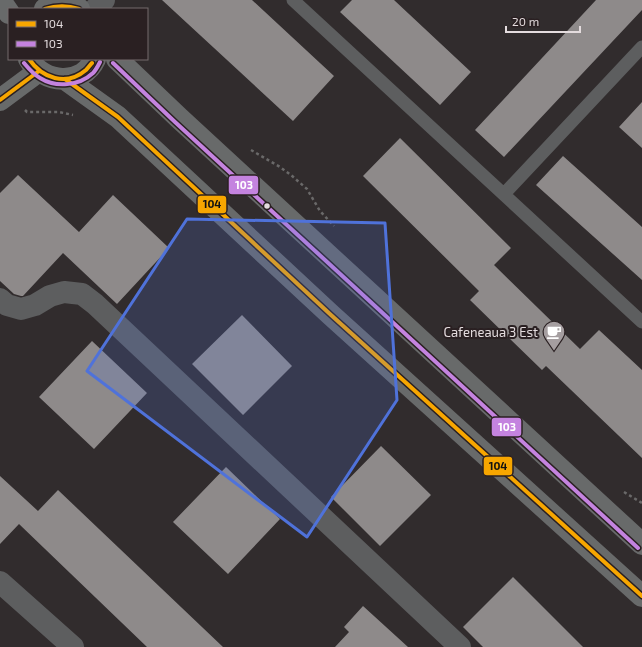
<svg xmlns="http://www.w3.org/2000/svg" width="642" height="647" font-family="'Exo 2',sans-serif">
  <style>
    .building { fill: #8e8a8a }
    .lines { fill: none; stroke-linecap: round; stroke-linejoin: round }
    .path { stroke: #6a6969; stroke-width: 2.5; stroke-dasharray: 3 3; stroke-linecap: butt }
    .lane { stroke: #5d5e5f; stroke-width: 13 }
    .street { stroke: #5d5e5f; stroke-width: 22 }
    .secondary { stroke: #686a6a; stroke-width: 22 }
    .bus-1-casing { stroke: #2a2022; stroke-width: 7 }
    .bus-2-casing { stroke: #2a2022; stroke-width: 7 }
    .bus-1 { stroke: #f7a600; stroke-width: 4 }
    .bus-2 { stroke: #c483df; stroke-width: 4 }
    .marked { fill: #4f72da; fill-opacity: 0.2; stroke: #4f72da; stroke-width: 3; stroke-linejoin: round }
    .bus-dot { fill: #e4dcde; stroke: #2a2022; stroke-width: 1.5 }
    .labels { text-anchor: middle; stroke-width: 4; stroke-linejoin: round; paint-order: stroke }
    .poi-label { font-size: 13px; fill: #e4dcde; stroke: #2a2022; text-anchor: end }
    .line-badge { stroke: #2a2022; stroke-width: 1.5 }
    .badge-label { font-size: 11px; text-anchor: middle; font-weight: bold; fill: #fff }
    .pale-badge-label { font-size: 11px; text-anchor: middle; font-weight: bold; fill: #111 }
  </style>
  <rect width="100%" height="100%" fill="#312c2d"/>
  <path class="building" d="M162,0H252L334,76L293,121Z
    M352,0H394L471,72L440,105L340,12Z
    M596,0H642V10L504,157L475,130Z
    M642,102V148L619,127Z
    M400,138L511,248L494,265L580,349L599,330L642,370V458L546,366L542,370L470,300L479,291L363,176Z
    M563,156L642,227V280L536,185Z
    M18,175L79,232L113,195L169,248L117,304L63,253L23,296H21L14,294L0,281V193Z
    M242,315L292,366L243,415L192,364Z
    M92,341L147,393L94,449L39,397Z
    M381,446L431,495L380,546L331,497Z
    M226,467L280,519L228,574L173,522Z
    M0,476L38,511L58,490L223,647H147L19,524L0,544Z
    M513,577L583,647H483L463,627Z
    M363,606L408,647H335L349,632L344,627Z"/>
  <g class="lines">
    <path class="path" d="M25,110L27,112H59L73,115
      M251,150L280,167L291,175L307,189L320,211L334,226
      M624,492L642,503"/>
    <path class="lane" d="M293,0L642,322
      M504,194L642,47"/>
    <path class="street" d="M95,9L104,0
      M0,299L7,305L21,309L35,305L50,296L64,292L82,294L95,304L460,647
      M0,582L73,647"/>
    <path class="secondary" d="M0,0L9,13
      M45,9C57,4 68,5 79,9
      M29,59C43,84 82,87 95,59
      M117,59L179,118L642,544
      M65,79L118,117L331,315L642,596
      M0,100L39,71"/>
    <g class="bus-1-casing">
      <path id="bus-1" d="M45,9C57,5 67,5 79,9
        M29,59C42,78 66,87 86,70C88,68 90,65 92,63
        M65,79L118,117L331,315L642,596
        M0,100L39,71"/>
    </g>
    <g class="bus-2-casing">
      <path id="bus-2" d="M24,63C29,69 33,74 40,78C56,88 79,86 93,73C96,70 98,66 100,62
        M113,63L175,122L638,548"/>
    </g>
    <use href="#bus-1" class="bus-1"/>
    <use href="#bus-2" class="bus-2"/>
  </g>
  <path class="marked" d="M187,219L385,223L397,400L307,537L87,371Z"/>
  <defs>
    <g id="cafe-pin" transform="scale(1.15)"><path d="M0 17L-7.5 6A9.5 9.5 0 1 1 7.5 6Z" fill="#a59ea0" stroke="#2a2022"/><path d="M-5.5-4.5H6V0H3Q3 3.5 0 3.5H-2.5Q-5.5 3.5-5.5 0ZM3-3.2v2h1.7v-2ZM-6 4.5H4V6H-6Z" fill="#fff"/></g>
  </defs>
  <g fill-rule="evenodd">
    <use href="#cafe-pin" x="554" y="332"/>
  </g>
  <circle class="bus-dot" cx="267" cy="206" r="3.5"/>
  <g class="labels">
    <g class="poi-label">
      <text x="538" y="337">Cafeneaua 3 Est</text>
    </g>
  </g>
  <g class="line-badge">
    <rect x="228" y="175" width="31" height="20" rx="4" fill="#c483df"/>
    <rect x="197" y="195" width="30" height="19" rx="4" fill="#f7a600"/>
    <rect x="491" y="417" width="31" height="20" rx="4" fill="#c483df"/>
    <rect x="483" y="456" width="30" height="20" rx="4" fill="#f7a600"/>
  </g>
  <g class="badge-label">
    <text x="244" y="189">103</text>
    <text x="507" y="431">103</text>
  </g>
  <g class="pale-badge-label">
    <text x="212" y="208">104</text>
    <text x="498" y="470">104</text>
  </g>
  <rect x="8" y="8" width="140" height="52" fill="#2a2022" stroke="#746b6d"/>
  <rect x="16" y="21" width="20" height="6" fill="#f7a600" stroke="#746b6d"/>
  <text x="44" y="28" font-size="12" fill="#e4dcde">104</text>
  <rect x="16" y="41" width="20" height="6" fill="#c483df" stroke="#746b6d"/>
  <text x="44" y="48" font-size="12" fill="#e4dcde">103</text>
  <path d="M506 26v6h74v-6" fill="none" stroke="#e4dcde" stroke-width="2"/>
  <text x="512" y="26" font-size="12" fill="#e4dcde" stroke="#2a2022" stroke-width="3" paint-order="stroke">20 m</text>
</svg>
